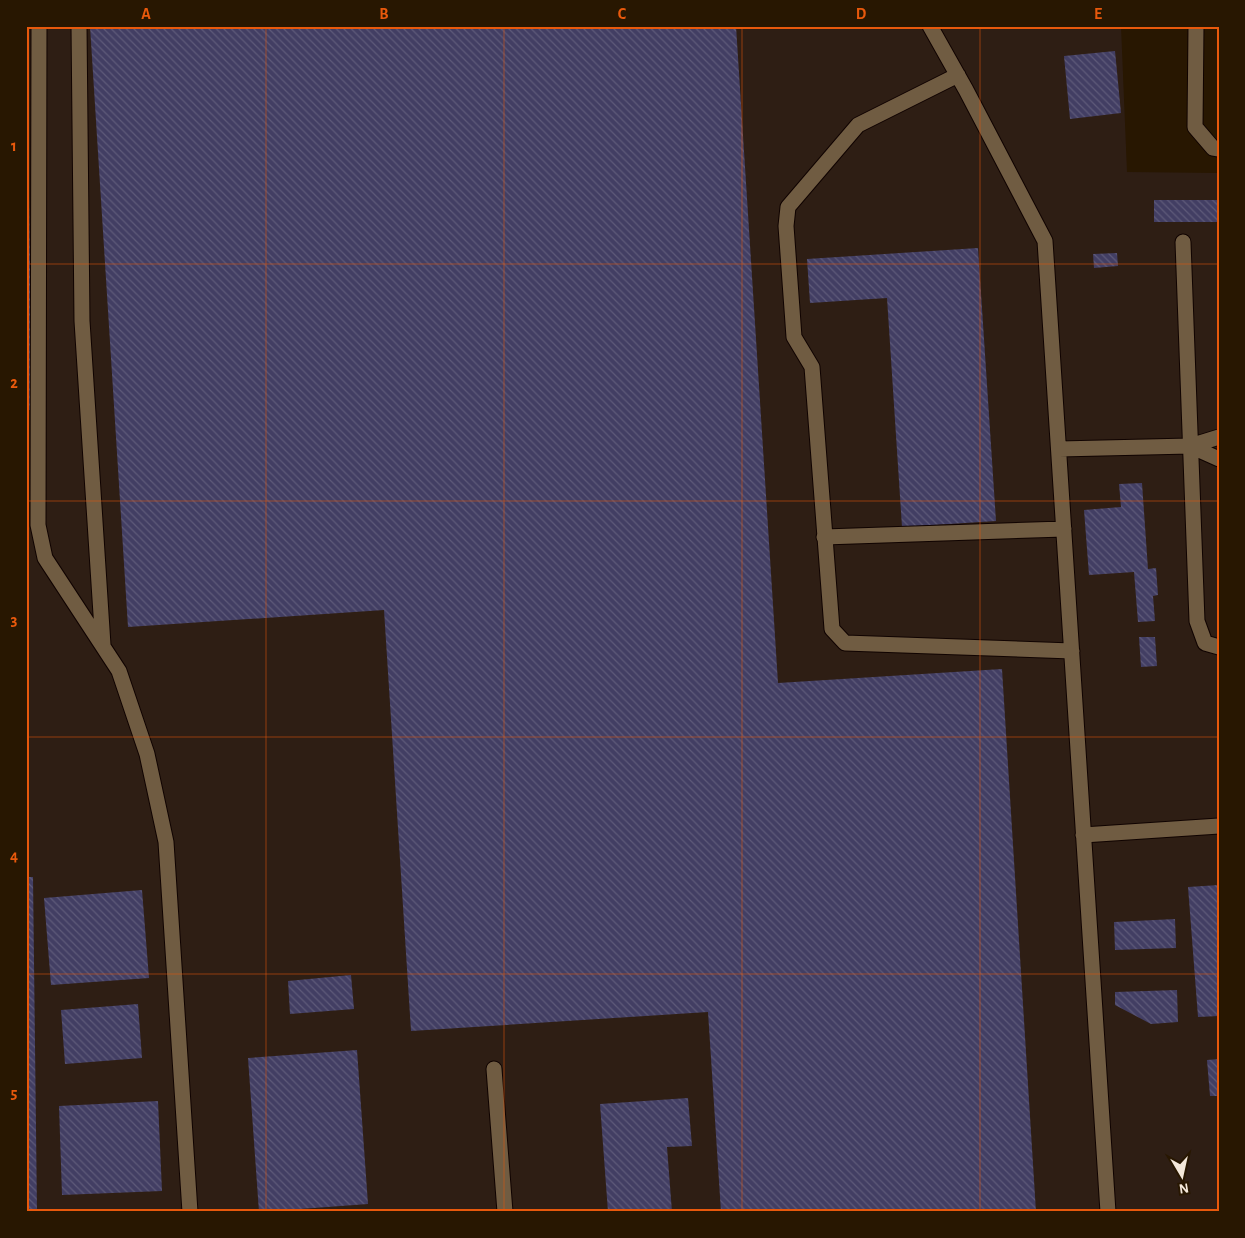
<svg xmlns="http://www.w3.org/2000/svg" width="1245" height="1238" font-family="'Alegreya Sans',sans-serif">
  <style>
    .industrial { fill: #2e1e14 }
    .building { fill: url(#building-back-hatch) }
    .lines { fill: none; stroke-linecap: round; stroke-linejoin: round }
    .minor-casing { stroke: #100300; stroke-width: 17 }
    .minor { stroke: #705c42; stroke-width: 15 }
    .grid { fill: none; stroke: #e8590c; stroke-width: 1; stroke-opacity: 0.55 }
    .neatline { fill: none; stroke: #e8590c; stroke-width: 2 }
    .grid-label { font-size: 16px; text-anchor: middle; font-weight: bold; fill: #e8590c }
  </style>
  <defs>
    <pattern id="building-back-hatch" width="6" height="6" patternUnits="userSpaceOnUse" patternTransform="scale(1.25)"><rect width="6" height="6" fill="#423e63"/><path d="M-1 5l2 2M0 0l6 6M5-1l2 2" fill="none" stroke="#5e5a79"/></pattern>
  </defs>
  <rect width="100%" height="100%" fill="#281701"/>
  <path class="industrial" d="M26,26H1121L1127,172L1219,173V1212H26Z"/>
  <path class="building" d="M90,26H736L778,683L1002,669L1036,1212H721L708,1012L411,1031L384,610L128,627Z
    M1115,51L1121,113L1070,119L1064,56Z
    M26,124H28L32,410H26Z
    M1154,200H1217V222H1154Z
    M978,248L996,521L902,527L887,298L810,303L807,259Z
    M1117,253L1118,266L1094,268L1093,254Z
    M1142,483L1148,569L1156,568L1158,595L1153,596L1155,621L1138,622L1134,572L1089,575L1084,510L1121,507L1119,484Z
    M1139,637H1155L1157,666L1141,667Z
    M26,877H33L37,1212H26Z
    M1219,885V1016L1198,1017L1188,887Z
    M142,890L149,978L51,985L44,898Z
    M1175,919L1176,948L1115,950L1114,922Z
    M351,975L354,1009L290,1014L288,981Z
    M1177,990L1178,1022L1151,1024L1115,1005V992Z
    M138,1004L142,1058L65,1064L61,1010Z
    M357,1050L368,1204L259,1212L248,1058Z
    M1219,1059V1096H1210L1207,1060Z
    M688,1098L692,1146L667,1147L672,1212H608L600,1104Z
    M158,1101L162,1191L62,1195L59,1106Z"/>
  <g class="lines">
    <g class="minor-casing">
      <path id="minor" d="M39,26L38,525L45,558L119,671L147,754L166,842L190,1212
        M79,26L82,321L103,645
        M930,26L966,90L1045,241L1108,1212
        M1196,26L1195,127L1213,148L1219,149
        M958,75L858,125L788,207L786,226L794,337L812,367L832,629L845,643L1072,651
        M1183,242L1197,621L1205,643L1219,647
        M1190,446L1219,437
        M1059,449L1190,446L1219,459
        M824,537L1064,529
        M1083,835L1219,826
        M494,1069L505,1212"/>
    </g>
    <use href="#minor" class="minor"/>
  </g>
  <path class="grid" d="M266,26V1212M504,26V1212M742,26V1212M980,26V1212M26,264H1219M26,501H1219M26,737H1219M26,974H1219"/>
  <rect width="1245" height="1238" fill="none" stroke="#281701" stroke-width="55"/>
  <g transform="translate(1182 1176) rotate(171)" stroke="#281701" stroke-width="4" paint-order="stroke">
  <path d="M0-4L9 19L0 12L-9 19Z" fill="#f4e8da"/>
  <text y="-8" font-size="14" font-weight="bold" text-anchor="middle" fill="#f4e8da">N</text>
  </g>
  <rect x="28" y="28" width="1190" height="1182" class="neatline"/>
  <g class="grid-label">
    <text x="146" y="19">A</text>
    <text x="384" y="19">B</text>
    <text x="622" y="19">C</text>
    <text x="861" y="19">D</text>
    <text x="1098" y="19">E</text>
    <text x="14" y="151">1</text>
    <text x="14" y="388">2</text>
    <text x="14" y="625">3</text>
    <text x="14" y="861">4</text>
    <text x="14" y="1098">5</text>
  </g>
</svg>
